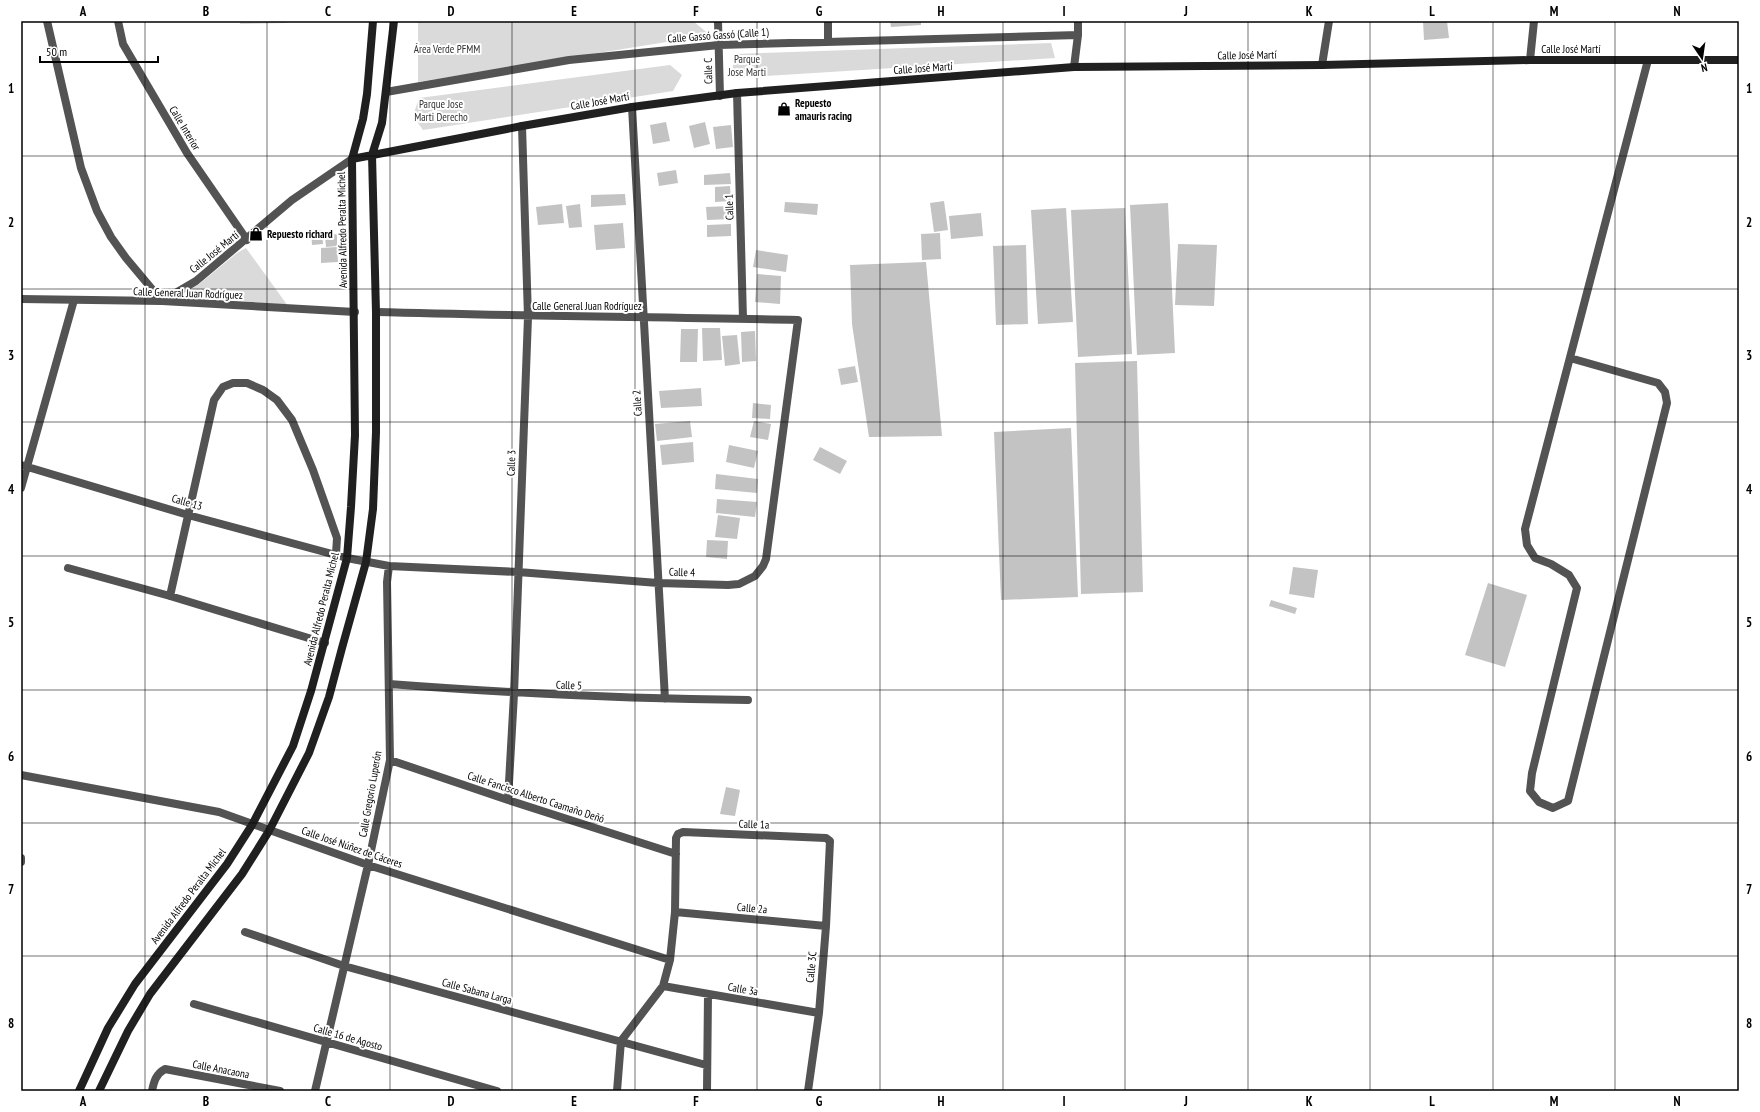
<svg xmlns="http://www.w3.org/2000/svg" width="1760" height="1112" font-family="'PT Sans Narrow',sans-serif">
  <style>
    .green { fill: #dadada }
    .building { fill: #c3c3c3 }
    .lines { fill: none; stroke-linecap: round; stroke-linejoin: round }
    .minor { stroke: #535353; stroke-width: 8 }
    .tertiary { stroke: #535353; stroke-width: 8 }
    .secondary { stroke: #202020; stroke-width: 8 }
    .grid { fill: none; stroke: #000; stroke-width: 1; stroke-opacity: 0.55 }
    .labels { text-anchor: middle; stroke-width: 4; stroke-linejoin: round; paint-order: stroke }
    .street-label { font-size: 11px; fill: #000; stroke: #fff }
    .park-label { font-size: 11px; fill: #313131; stroke: #fff }
    .poi-label { font-size: 11px; font-weight: bold; fill: #000; stroke: #fff; text-anchor: start }
    .neatline { fill: none; stroke: #000; stroke-width: 1.5 }
    .grid-label { font-size: 13px; text-anchor: middle; font-weight: bold; fill: #000 }
  </style>
  <rect width="100%" height="100%" fill="#fff"/>
  <path class="green" d="M240,21H287V23L240,24Z
    M418,21H693L710,35L418,82Z
    M1051,43L1055,58L732,78L734,54Z
    M670,65L682,75L673,91L423,130L413,116L419,98Z
    M246,248L288,306L180,294L198,285L237,253Z"/>
  <path class="building" d="M890,21H921V25L891,27Z
    M1423,21H1447L1449,38L1424,40Z
    M666,122L670,141L653,144L650,125Z
    M705,122L710,144L694,148L689,126Z
    M731,125L733,147L716,149L713,127Z
    M676,170L678,183L659,186L657,173Z
    M730,173L731,184L704,185V175Z
    M730,186L731,201L715,202V187Z
    M625,194L626,205L591,207V195Z
    M944,201L948,230L934,232L930,203Z
    M785,202L818,204L817,215L784,212Z
    M1168,203L1175,353L1137,355L1130,205Z
    M562,204L564,223L538,225L536,207Z
    M580,204L582,227L569,228L566,206Z
    M730,206L731,219L707,220L706,207Z
    M1066,208L1073,322L1038,324L1031,210Z
    M1125,208L1132,354L1078,357L1071,210Z
    M981,213L983,236L951,239L949,216Z
    M623,223L625,248L596,250L594,225Z
    M731,224V236L707,237V225Z
    M311,230H322L323,244L312,245Z
    M940,233L941,259L922,260L921,234Z
    M337,234V246L326,247L325,235Z
    M1178,244L1217,245L1214,306L1175,305Z
    M1026,245L1028,324L996,325L993,246Z
    M337,247L338,262L321,263V248Z
    M756,250L788,255L786,272L753,267Z
    M926,262L942,436L869,437L852,324L850,265Z
    M757,274L781,276L780,304L755,302Z
    M702,328H720L722,360L703,361Z
    M681,329H698L697,362H680Z
    M755,331L756,361L742,362L741,332Z
    M737,335L740,364L725,366L722,336Z
    M1137,361L1143,592L1081,594L1075,363Z
    M855,366L858,382L841,385L838,369Z
    M701,388L702,406L661,408L659,391Z
    M753,403L771,405L770,419L752,418Z
    M690,421L692,437L657,441L655,424Z
    M754,421L771,424L768,440L750,437Z
    M1071,428L1078,597L1001,600L994,432Z
    M693,442L694,462L662,465L660,445Z
    M729,445L758,451L754,468L726,462Z
    M820,447L847,461L840,474L813,460Z
    M716,474L758,479L757,493L715,489Z
    M717,499L757,502L755,517L716,513Z
    M718,515L740,518L737,539L715,537Z
    M707,540L728,541L727,559L706,557Z
    M1293,567L1318,570L1314,598L1289,594Z
    M1488,583L1527,595L1505,667L1465,655Z
    M1271,600L1297,608L1295,614L1269,606Z
    M726,787L740,790L735,816L720,814Z"/>
  <g class="lines">
    <path class="minor" d="M47,21L81,168L97,211L111,237L126,258L162,301L355,312
      M118,21L123,44L187,153L247,240
      M718,21L720,96
      M828,21V41
      M1530,60L1534,21
      M1322,65L1329,21
      M1074,67L1078,35V21
      M386,92L569,60L719,45L1078,35
      M737,93L743,319
      M632,107L665,699
      M1570,358L1658,383L1665,392L1667,403L1568,801L1553,808L1539,802L1530,791L1532,773L1577,588L1569,575L1551,564L1535,558L1527,545L1525,529L1648,60
      M21,465L188,515L347,558L389,566L518,572L658,583L728,585L739,584L755,576L763,566L766,559L798,320C657,317 516,316 376,312
      M21,488L74,300
      M68,568L170,596L325,643
      M170,596L214,400L223,387L233,383H247L263,390L277,400L292,420L313,470L337,538L336,554
      M389,684C509,693 627,699 748,700
      M390,760L508,800L676,854
      M21,775L219,812L368,865L670,960
      M508,800L514,694L528,317L522,126
      M21,862V858
      M675,912L826,926
      M245,932L344,966L706,1065
      M663,986L819,1013
      M194,1004L497,1091
      M152,1091C154,1081 156,1074 165,1069L280,1091
      M315,1091L368,865L390,760L387,582L389,566
      M617,1091L621,1041L663,986L670,960L675,912L676,838L678,834L683,832L826,838L830,841L826,926L819,1013L808,1091
      M707,1091L708,994"/>
    <path class="tertiary" d="M21,299L162,301L196,281L292,200L352,159"/>
    <path class="secondary" d="M352,159L522,126L632,107L737,93L1074,67L1322,65L1530,60H1739
      M79,1091L108,1028L135,984L227,864L252,825L293,746L311,691L347,558L351,507L355,435L352,159L363,119L367,94L373,21
      M99,1091L128,1031L150,994L242,874L269,831L309,753L329,697L342,648L366,562L373,509L376,432V312L372,155L382,123L394,21"/>
  </g>
  <path class="grid" d="M145,21V1091M267,21V1091M390,21V1091M512,21V1091M635,21V1091M757,21V1091M880,21V1091M1003,21V1091M1125,21V1091M1248,21V1091M1370,21V1091M1493,21V1091M1615,21V1091M21,156H1739M21,289H1739M21,422H1739M21,556H1739M21,690H1739M21,823H1739M21,956H1739"/>
  <defs>
    <g id="shop-bare" transform="scale(1.08)"><path d="M-5-2.5h2.3a2.7 3.5 0 0 1 5.4 0H5L5.5 6h-11ZM-1.5-2.5h3a1.5 2.3 0 0 0-3 0Z" fill="#000" stroke="#fff" stroke-width="2.5" paint-order="stroke"/></g>
  </defs>
  <g fill-rule="evenodd">
    <use href="#shop-bare" x="784" y="109"/>
    <use href="#shop-bare" x="256" y="234"/>
  </g>
  <g class="labels">
    <g class="street-label">
      <text transform="translate(718 35) rotate(-4)" y="4">Calle Gassó Gassó (Calle 1)</text>
      <text x="1571" y="53">Calle José Martí</text>
      <text transform="translate(1247 55) rotate(-1)" y="4">Calle José Martí</text>
      <text transform="translate(923 68) rotate(-4)" y="4">Calle José Martí</text>
      <text transform="translate(708 71) rotate(-91)" y="4">Calle C</text>
      <text transform="translate(600 101) rotate(-10)" y="4">Calle José Martí</text>
      <text transform="translate(185 128) rotate(59)" y="4">Calle Interior</text>
      <text transform="translate(729 207) rotate(-92)" y="4">Calle 1</text>
      <text transform="translate(342 230) rotate(-91)" y="4">Avenida Alfredo Peralta Michel</text>
      <text transform="translate(214 252) rotate(-39)" y="4">Calle José Martí</text>
      <text transform="translate(188 293) rotate(2)" y="4">Calle General Juan Rodríguez</text>
      <text x="587" y="310">Calle General Juan Rodríguez</text>
      <text transform="translate(637 403) rotate(-93)" y="4">Calle 2</text>
      <text transform="translate(511 463) rotate(-88)" y="4">Calle 3</text>
      <text transform="translate(187 502) rotate(16)" y="4">Calle 13</text>
      <text transform="translate(682 572) rotate(2)" y="4">Calle 4</text>
      <text transform="translate(321 609) rotate(-76)" y="4">Avenida Alfredo Peralta Michel</text>
      <text transform="translate(569 685) rotate(2)" y="4">Calle 5</text>
      <text transform="translate(370 794) rotate(-80)" y="4">Calle Gregorio Luperón</text>
      <text transform="translate(536 797) rotate(18)" y="4">Calle Fancisco Alberto Caamaño Deñó</text>
      <text transform="translate(754 824) rotate(2)" y="4">Calle 1a</text>
      <text transform="translate(352 847) rotate(19)" y="4">Calle José Núñez de Cáceres</text>
      <text transform="translate(188 896) rotate(-53)" y="4">Avenida Alfredo Peralta Michel</text>
      <text transform="translate(752 908) rotate(5)" y="4">Calle 2a</text>
      <text transform="translate(811 967) rotate(-85)" y="4">Calle 3C</text>
      <text transform="translate(743 989) rotate(10)" y="4">Calle 3a</text>
      <text transform="translate(477 991) rotate(15)" y="4">Calle Sabana Larga</text>
      <text transform="translate(348 1037) rotate(16)" y="4">Calle 16 de Agosto</text>
      <text transform="translate(221 1069) rotate(11)" y="4">Calle Anacaona</text>
    </g>
    <g class="park-label">
      <text x="447" y="53">Área Verde PFMM</text>
      <text x="747" y="63">Parque<tspan x="747" dy="13">Jose Marti</tspan></text>
      <text x="441" y="108">Parque Jose<tspan x="441" dy="13">Marti Derecho</tspan></text>
    </g>
    <g class="poi-label">
      <text x="795" y="107">Repuesto<tspan x="795" dy="13">amauris racing</tspan></text>
      <text x="267" y="238">Repuesto richard</text>
    </g>
  </g>
  <rect width="1760" height="1112" fill="none" stroke="#ffffff" stroke-width="44"/>
  <g transform="translate(1702 58) rotate(167)" stroke="#ffffff" stroke-width="3" paint-order="stroke">
  <path d="M0-3L7 15L0 10L-7 15Z" fill="#000000"/>
  <text y="-6" font-size="11" font-weight="bold" text-anchor="middle" fill="#000000">N</text>
  </g>
  <path d="M40 56v6h118v-6" fill="none" stroke="#000000" stroke-width="2"/>
  <text x="46" y="56" font-size="12" fill="#000000" stroke="#ffffff" stroke-width="3" paint-order="stroke">50 m</text>
  <rect x="22" y="22" width="1716" height="1068" class="neatline"/>
  <g class="grid-label">
    <text x="83" y="16">A</text>
    <text x="206" y="16">B</text>
    <text x="328" y="16">C</text>
    <text x="451" y="16">D</text>
    <text x="574" y="16">E</text>
    <text x="696" y="16">F</text>
    <text x="819" y="16">G</text>
    <text x="941" y="16">H</text>
    <text x="1064" y="16">I</text>
    <text x="1186" y="16">J</text>
    <text x="1309" y="16">K</text>
    <text x="1432" y="16">L</text>
    <text x="1554" y="16">M</text>
    <text x="1677" y="16">N</text>
    <text x="11" y="93">1</text>
    <text x="1749" y="93">1</text>
    <text x="11" y="227">2</text>
    <text x="1749" y="227">2</text>
    <text x="11" y="360">3</text>
    <text x="1749" y="360">3</text>
    <text x="11" y="494">4</text>
    <text x="1749" y="494">4</text>
    <text x="11" y="627">5</text>
    <text x="1749" y="627">5</text>
    <text x="11" y="761">6</text>
    <text x="1749" y="761">6</text>
    <text x="11" y="894">7</text>
    <text x="1749" y="894">7</text>
    <text x="11" y="1028">8</text>
    <text x="1749" y="1028">8</text>
    <text x="83" y="1106">A</text>
    <text x="206" y="1106">B</text>
    <text x="328" y="1106">C</text>
    <text x="451" y="1106">D</text>
    <text x="574" y="1106">E</text>
    <text x="696" y="1106">F</text>
    <text x="819" y="1106">G</text>
    <text x="941" y="1106">H</text>
    <text x="1064" y="1106">I</text>
    <text x="1186" y="1106">J</text>
    <text x="1309" y="1106">K</text>
    <text x="1432" y="1106">L</text>
    <text x="1554" y="1106">M</text>
    <text x="1677" y="1106">N</text>
  </g>
</svg>
